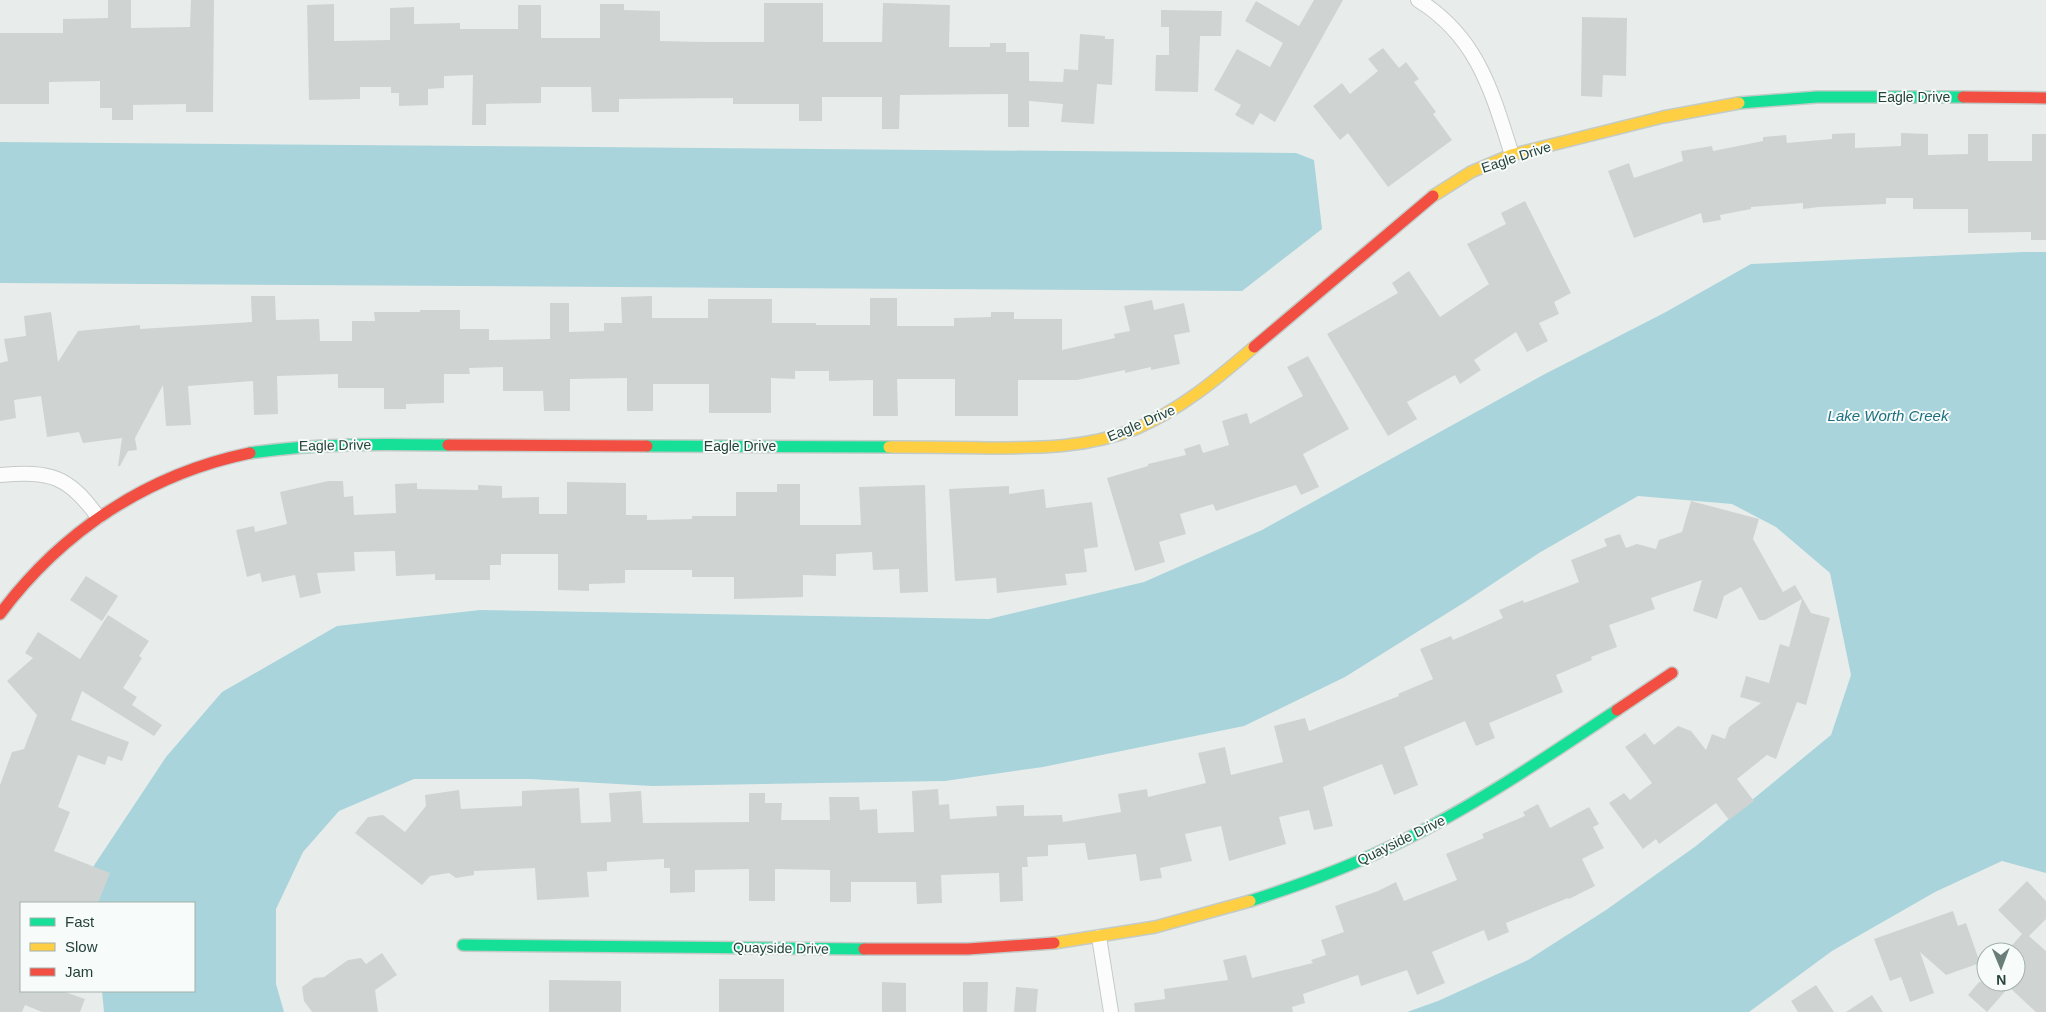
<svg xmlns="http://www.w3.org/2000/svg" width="2046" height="1012" font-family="Helvetica,sans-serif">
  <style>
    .water { fill: #a9d4db }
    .building { fill: #cfd4d2 }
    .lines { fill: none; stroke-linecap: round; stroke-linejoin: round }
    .street-casing { stroke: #c5cac8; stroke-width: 16 }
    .fast-casing { stroke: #c3cbc8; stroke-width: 14 }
    .slow-casing { stroke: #c3cbc8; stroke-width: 14 }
    .jam-casing { stroke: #c3cbc8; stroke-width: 14 }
    .street { stroke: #fcfcfc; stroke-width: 14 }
    .fast { stroke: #16e098; stroke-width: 11 }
    .slow { stroke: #ffcf43; stroke-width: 11 }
    .jam { stroke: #f24e42; stroke-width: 11 }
    .labels { text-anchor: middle; stroke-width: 4; stroke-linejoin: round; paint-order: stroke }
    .street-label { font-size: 14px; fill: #24423a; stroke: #f7fbf9 }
    .water-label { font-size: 15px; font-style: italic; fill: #1c6f80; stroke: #f7fbf9 }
  </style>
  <rect width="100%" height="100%" fill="#e8edeb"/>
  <path class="water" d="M0,142L1296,153L1314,160L1322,229L1242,291L0,283Z
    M2023,252H2046V873L2002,861L1935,892L1832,951L1749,1012H1407L1438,1001L1528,960L1606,910L1696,846L1831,735L1851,675L1830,573L1776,527L1732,504L1638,496L1539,553L1465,602L1345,677L1244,726L1043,767L945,781L652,786L530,779H414L339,811L303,852L276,909V984L284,1012H104L102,991H194V903H96L93,867L166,757L222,692L337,626L480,610L989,619L1144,582L1262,530L1543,375L1664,313L1751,264Z"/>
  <path class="building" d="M108,0H131V28L190,27L191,0H214L213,112H186V104L133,105V120H112V108H100V81L49,82V104H0V33H63V19L108,18Z
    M1314,0H1343L1275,122L1260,113L1253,125L1235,115L1241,105L1214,90L1237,49L1270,67L1283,43L1245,21L1256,1L1299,26Z
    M764,3H823V42H882L883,3L950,5L949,47H990V43H1006V52H1029V81L1063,82L1064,69L1078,70L1080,34L1105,36V39H1114L1112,85L1097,84L1094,124L1061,122L1063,104L1029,101V127H1008V94L900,95L899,129H882V97H822V121H799V104H733V98L619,99V112H592L591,87H541V103L486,104V125H472L473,75L444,76V88L428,89V105L399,106V93H391V87H360V99L309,100L307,5L334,4V41L390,40V8L414,7V24L460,23V29H518V5H541V38H600V4H624V10L660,11V41L705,42H764Z
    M1161,10L1222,11L1221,36H1200L1198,92L1155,91L1156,55H1169V27H1161Z
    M1582,17L1627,18L1626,76L1603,75L1602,97L1581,96Z
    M1383,48L1399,68L1406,62L1419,79L1414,82L1436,112L1433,114L1452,140L1388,187L1348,133L1340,140L1313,106L1342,83L1350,94L1378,71L1368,59Z
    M1855,133V148L1901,146V133L1928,134V155L1968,154V134H1988V161H2032V134H2046V240H2031V232L1968,233V209H1913V198H1886V204L1819,207L1803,209V203L1751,207V209L1720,215L1721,220L1703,223L1701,213L1634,238L1608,171L1629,163L1634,178L1683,161L1681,151L1712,146L1713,151L1763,141V137L1786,135L1787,143L1832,139V134Z
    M1525,201L1571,293L1554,302L1559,314L1539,323L1548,341L1527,352L1516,332L1474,360L1481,370L1460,384L1455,375L1407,402L1417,419L1388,436L1327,334L1398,293L1392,283L1409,271L1440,317L1489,284L1467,244L1506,224L1501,213Z
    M251,296H275L276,320L319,319L320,341H352V321H375L374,312H420V310H460V329H489V340L550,339V303H569V332L604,331V323H622L621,297L652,296V318H708V299H772V323H816V325H870V298H897V326H954V318L991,317V312H1014V319H1062V350L1115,338L1114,334L1130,331L1124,306L1152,300L1154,310L1184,303L1190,332L1174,335L1180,364L1151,370V367L1125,373V370L1077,380H1018V416H955V379H897L898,416H873V380L829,381V371H795V379L771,378V413H709V384H653V411H627V378L570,379V411H544L543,391H503V367L469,368L470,374H444V403L406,404V409H384V388H338V374L277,376L278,414L254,415L253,381L188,386L191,425L166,426L163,385L135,438L137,450L128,451L120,466H118L122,438L83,443L79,432L47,437L41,396L14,400L16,418L0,421V363L8,361L4,339L26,336L24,316L51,312L58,362L78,331L140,325V329L252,322Z
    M1308,356L1349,429L1303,454L1319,487L1301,495L1296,485L1216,511L1213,504L1180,514L1186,534L1159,542L1165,562L1135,571L1107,478L1148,466V464L1186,455L1184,449L1200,444L1203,453L1229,445L1222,421L1247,413L1250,424L1303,396L1287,367Z
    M328,481H343L344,497L353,496L354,515L396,513L395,484L417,483V489L478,490V485L502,486V498L539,497V514H567V482L626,483V515H647V520L692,519V516H736V492H777V484H800V525H861L859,487L925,485L928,592L900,593L899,569L873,570L872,552L836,554V576L803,575V597L734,599V577H692V570H625V583L589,584V591L558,590V554H501V565H490V580H435V574L396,576L395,551L354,552L355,571L317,573L321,593L300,598L295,575L262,582L260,573L247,577L236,530L254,526L255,532L287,524L280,492Z
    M1009,486V494L1044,489L1046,508L1092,502L1098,547L1084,549L1087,572L1065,574L1067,585L997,593L996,578L955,581L949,489Z
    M1691,501L1759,519L1753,539L1783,592L1795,585L1811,613L1830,618L1806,705L1797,702L1776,759L1767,755L1737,779L1754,801L1729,820L1716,803L1659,844L1656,839L1643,849L1609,803L1624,793L1630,800L1652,783L1625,747L1645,733L1654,745L1678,726L1691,731L1706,750L1712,734L1725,739L1729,727L1761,703L1740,697L1746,676L1769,683L1780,644L1789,647L1802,599L1765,620H1759L1741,587L1724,596L1717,619L1693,611L1702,580L1651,598L1655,609L1609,625L1617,647L1591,657L1592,660L1556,675L1563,692L1489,723L1495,738L1476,746L1465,721L1404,747L1418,785L1394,795L1382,764L1323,787L1333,826L1314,830L1309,810L1279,817L1286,844L1229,861L1221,826L1185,834L1192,861L1160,868L1162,878L1140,881L1136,854L1088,860L1085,843L1048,845V856L1027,857L1028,867H1022L1023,901L1000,902L999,873L941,875L942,903L917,904L916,882H851V902H830V870L775,869V901H749V869L695,870V892L670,893V868H664V859L607,862V871L587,872L589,897L537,900L535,868L474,871V875L456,878L449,873L430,876L422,885L355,833L368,817L383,815L405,832L426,806L425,795L459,790L461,809L522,806V791L579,788L581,823L611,822L609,793L641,791L643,823L749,822V793H765V803H782L781,820H830L829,797H859L860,810L877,809L878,833L914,832L912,791L938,789L939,805L949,804L950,819L997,816L996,806L1024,805V816L1062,815L1063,822L1121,812L1118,794L1147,789L1148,797L1206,783L1198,753L1225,747L1231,775L1283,762L1274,726L1305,718L1309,731L1399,696L1398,694L1433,679L1420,649L1451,636L1453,640L1503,618L1499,610L1523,600L1524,603L1579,582L1571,560L1607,546L1604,539L1620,534L1626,548L1637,544L1656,549L1659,540L1682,532Z
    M86,576L118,596L102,621L70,600Z
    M108,615L149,641L139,656L142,658L123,688L137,697L132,705L162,725L154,736L82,691L71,720L129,742L122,761L108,756L105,765L78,755L58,807L70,812L54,851L110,873L98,903H21V991H62L85,999L80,1012H42L25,1005L22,1012H0V785L12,752L24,749L37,715L7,681L33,658L25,653L38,632L80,659Z
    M1538,804L1550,828L1589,807L1599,824L1593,827L1604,848L1582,859L1595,886L1569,899L1568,898L1506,923L1509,932L1488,941L1484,930L1432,952L1445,983L1417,995L1407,970L1361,986L1358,975L1303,994L1305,1003L1292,1007L1293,1012H1135L1134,1003L1165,999L1164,989L1228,980L1223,960L1246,955L1252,978L1313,963L1311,960L1326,955L1321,940L1344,932L1335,906L1378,891L1396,882L1404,901L1457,880L1446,854L1484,838L1482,834L1525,816L1523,812Z
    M2027,881L2046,901V919L2029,936L2046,951V1012H2036L2009,987L1987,1012L1968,995L1979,982H2016V952H2006L2022,934L1998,910Z
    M1953,911L1958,926L1966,923L1980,963L1946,975L1920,952L1934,993L1910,1002L1901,977L1890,981L1874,939Z
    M382,953L397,975L375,990L378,1012H312L304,1001L302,987L314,978L324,977L348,960L361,958L366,964Z
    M719,979H784V1012H719Z
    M549,980L621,981V1012H549Z
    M882,982L906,983V1012H882Z
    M963,982H988L987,1012H963Z
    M1816,985L1834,1012H1798L1791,1001Z
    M1016,987L1038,989L1036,1012H1014Z
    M1872,995L1883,1012H1846Z"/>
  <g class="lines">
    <g class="street-casing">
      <path id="street" d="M1418,0C1478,37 1492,92 1512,155
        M0,475C50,471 68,475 98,517
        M1099,937L1111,1012"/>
    </g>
    <g class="fast-casing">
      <path id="fast" d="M1739,103L1817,97H1963
        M647,446L889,447
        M250,453C317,443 381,444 448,445
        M1250,901C1300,885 1349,867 1396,844C1473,807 1545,758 1617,710
        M463,945L864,949"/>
    </g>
    <g class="slow-casing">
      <path id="slow" d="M1433,196L1471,172L1511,155L1663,117L1739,103
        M889,447C922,447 955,447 988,448C1038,448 1087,448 1135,429C1180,410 1217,379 1254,347
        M1054,943L1155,927L1250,901"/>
    </g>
    <g class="jam-casing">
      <path id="jam" d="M1963,97L2046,98
        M1254,347L1433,196
        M448,445L647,446
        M0,614C62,531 148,474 250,453
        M1617,710L1672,673
        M864,949H968L1054,943"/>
    </g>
    <use href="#street" class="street"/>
    <use href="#fast" class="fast"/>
    <use href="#slow" class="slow"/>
    <use href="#jam" class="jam"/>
  </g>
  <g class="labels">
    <g class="street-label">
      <text x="1914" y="102">Eagle Drive</text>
      <text transform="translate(1516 157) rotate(-18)" y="5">Eagle Drive</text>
      <text transform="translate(1141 423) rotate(-23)" y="5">Eagle Drive</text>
      <text transform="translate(335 445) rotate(-1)" y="5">Eagle Drive</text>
      <text x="740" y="451">Eagle Drive</text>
      <text transform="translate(1401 840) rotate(-26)" y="5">Quayside Drive</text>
      <text transform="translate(781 948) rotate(1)" y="5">Quayside Drive</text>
    </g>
    <g class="water-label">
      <text x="1888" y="421">Lake Worth Creek</text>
    </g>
  </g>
  <rect x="20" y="902" width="175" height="90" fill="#f7fbf9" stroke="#a3b1ad"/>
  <rect x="30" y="918" width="25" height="8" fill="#16e098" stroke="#a3b1ad"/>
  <text x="65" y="927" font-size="15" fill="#24423a">Fast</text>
  <rect x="30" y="943" width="25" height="8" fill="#ffcf43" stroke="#a3b1ad"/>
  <text x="65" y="952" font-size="15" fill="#24423a">Slow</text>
  <rect x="30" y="968" width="25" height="8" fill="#f24e42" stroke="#a3b1ad"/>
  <text x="65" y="977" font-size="15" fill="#24423a">Jam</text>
  <g transform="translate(2001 967) rotate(179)"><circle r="24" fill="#f7fbf9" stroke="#a3b1ad"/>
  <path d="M0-4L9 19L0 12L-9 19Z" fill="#697e78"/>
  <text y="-8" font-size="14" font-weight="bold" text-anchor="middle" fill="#24423a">N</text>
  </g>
</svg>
